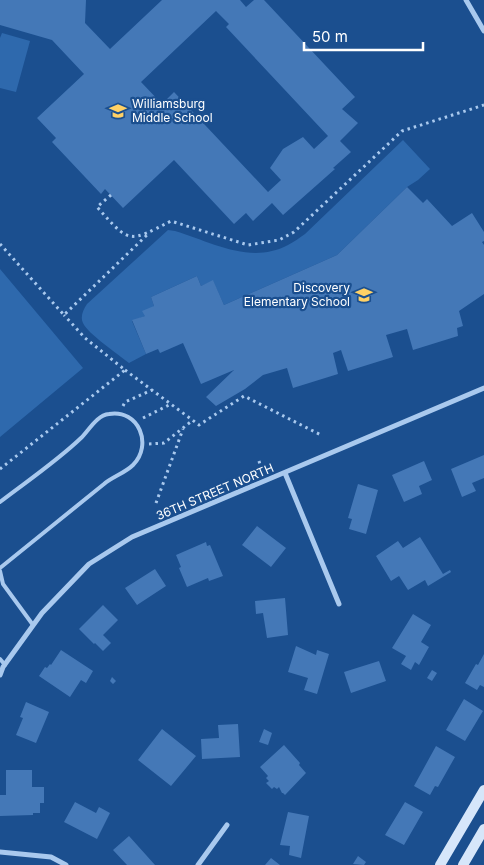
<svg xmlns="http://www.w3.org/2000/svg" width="484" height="865" font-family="Inter,sans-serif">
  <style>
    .green { fill: #2e69ad }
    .building { fill: #4478b7; fill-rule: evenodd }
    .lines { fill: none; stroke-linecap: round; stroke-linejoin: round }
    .path { stroke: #a9c9ee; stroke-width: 3; stroke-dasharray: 2.5 4; stroke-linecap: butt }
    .service { stroke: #a9c9ee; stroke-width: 4 }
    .minor { stroke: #a9c9ee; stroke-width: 5 }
    .secondary { stroke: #d6e6fa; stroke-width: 10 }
    .labels { text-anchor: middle; stroke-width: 4.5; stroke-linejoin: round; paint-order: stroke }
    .poi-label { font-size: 12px; fill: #fff; stroke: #1b4f8f; text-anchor: start }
    .street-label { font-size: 12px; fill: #fff; stroke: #1b4f8f }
  </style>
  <rect width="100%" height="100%" fill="#1b4f8f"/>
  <path class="green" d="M2,33L30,41L16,92L0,88V38Z
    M403,140L430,169L418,180L407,187L337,255L224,305L213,281L201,286L197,276L151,297L154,306L145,316L132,321L146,354L129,363C118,354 88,334 83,323C80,317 83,310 87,304L168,230L175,231C212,242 250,265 288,245C294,242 299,238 305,234Z
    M0,269L83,368L0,437Z"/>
  <path class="building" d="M0,0H86L85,23L110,49L162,0H240L246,7L254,0H264L355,97L342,109L358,123L340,141L351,152L333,168L335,169L283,215L272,203L253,221L246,213L234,224L174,160L123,208L105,189L101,194L52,142L56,138L37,118L84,74L52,40L0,25ZM216,11L229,24L226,27L328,136L314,149L303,137L283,149L270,168L281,180L268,192L174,92L162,104L141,82Z
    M407,187L423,203L427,199L452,226L472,213L484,232V241L482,242L484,245V294L459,311L463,326L457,328L458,336L413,350L407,329L386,335L393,357L348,371L341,350L333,353L338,374L293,388L287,368L263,375L245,389L216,406L206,397L234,370L201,384L183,343L160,353L158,349L146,354L132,320L145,316L142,311L154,306L151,297L197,276L201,286L213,280L224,305L337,255Z
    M484,455V478L472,483L476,491L462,497L451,469Z
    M424,461L432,480L419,486L422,494L404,502L392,475Z
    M358,484L378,490L366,534L349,529L352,519L348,518Z
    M257,526L286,548L271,567L242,545Z
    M420,537L443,574L450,570L451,572L428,586L425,580L408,590L399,576L391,581L376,556L398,541L403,548Z
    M206,542L207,546L210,545L223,576L209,581L208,578L187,587L179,568L181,567L176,555Z
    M155,569L166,586L137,605L125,588Z
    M285,598L288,635L267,638L263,613L256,614L255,601Z
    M103,605L118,620L103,635L111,643L103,651L95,643L94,644L79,629Z
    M413,614L431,625L421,642L429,647L419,665L415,662L411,670L401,664L406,656L392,648Z
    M296,646L316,655L317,650L329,654L317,694L304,690L308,678L288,672Z
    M61,650L93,671L86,683L81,680L70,697L39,676L45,667L47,668L50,664L51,665Z
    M484,654V687L480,685L477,690L465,683L476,664L478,665Z
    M379,661L386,681L351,693L344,672Z
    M432,670L437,673L432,681L427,678Z
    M112,677L116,681L113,684L110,681Z
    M464,699L483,711L465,741L446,730Z
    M26,702L49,712L36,743L16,735L23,718L20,717Z
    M238,724L240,757L202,759L201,739L219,738L218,725Z
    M162,729L196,756L171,786L138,760Z
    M264,729L272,733L268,745L259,742Z
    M284,745L300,763L299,765L306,773L285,795L283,793H282L279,787L277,789L274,787L272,789L266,783L269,781L266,778L268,776L260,767Z
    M436,746L455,757L438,787L435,786L430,795L414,786Z
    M6,770H32V787H44V803H40V813H33V815L0,816V795H6Z
    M75,802L96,813L99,807L110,813L97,839L64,822Z
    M405,802L423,812L404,845L385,835Z
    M288,812L309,816L301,858L289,855L290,846L280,845Z
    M129,836L155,865H127L113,850Z
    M358,856L366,862L364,865L353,864Z
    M271,858L280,865H265Z"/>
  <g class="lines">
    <path class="path" d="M111,195L97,207C130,244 128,243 171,221L248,245L279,240L294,232L402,131L484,105
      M0,244L64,315L148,234
      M125,370L199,425L244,396L321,435
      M123,406L125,402L152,390
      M143,418L171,404
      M149,444L164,443L193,420
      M259,461L262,472
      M0,469L125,370L85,338L64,315
      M156,503L183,429"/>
    <path class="service" d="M0,502C26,482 57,461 81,438C89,430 97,415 109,414C139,409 153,445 133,465C125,473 112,477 104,484C69,512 35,540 0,568
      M0,571L3,584L33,625
      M0,659L5,665"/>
    <path class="minor" d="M466,0L484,31
      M285,473L339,604
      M0,675L3,667L42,613L89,564L132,537L484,388
      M0,852L51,857L66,865
      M198,865L227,825"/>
    <path class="secondary" d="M440,865L484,790
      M463,865L484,829"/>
  </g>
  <defs>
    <g id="school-bare" transform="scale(1.35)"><path d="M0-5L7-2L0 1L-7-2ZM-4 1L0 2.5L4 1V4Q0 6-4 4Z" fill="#ffd166" stroke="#1b4f8f" stroke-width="2.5" paint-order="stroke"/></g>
  </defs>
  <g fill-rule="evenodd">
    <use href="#school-bare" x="118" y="111"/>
    <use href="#school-bare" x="364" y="295"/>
  </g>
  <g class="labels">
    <g class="poi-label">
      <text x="132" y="108">Williamsburg<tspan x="132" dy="14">Middle School</tspan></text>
      <text x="350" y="292" text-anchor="end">Discovery<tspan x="350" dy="14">Elementary School</tspan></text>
    </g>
    <g class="street-label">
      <text transform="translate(215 492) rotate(-23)" y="4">36TH STREET NORTH</text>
    </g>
  </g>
  <path d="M304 42v8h119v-8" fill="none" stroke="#ffffff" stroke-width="2.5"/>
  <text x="312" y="42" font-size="15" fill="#ffffff" stroke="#1b4f8f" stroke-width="4" paint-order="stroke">50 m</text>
</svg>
